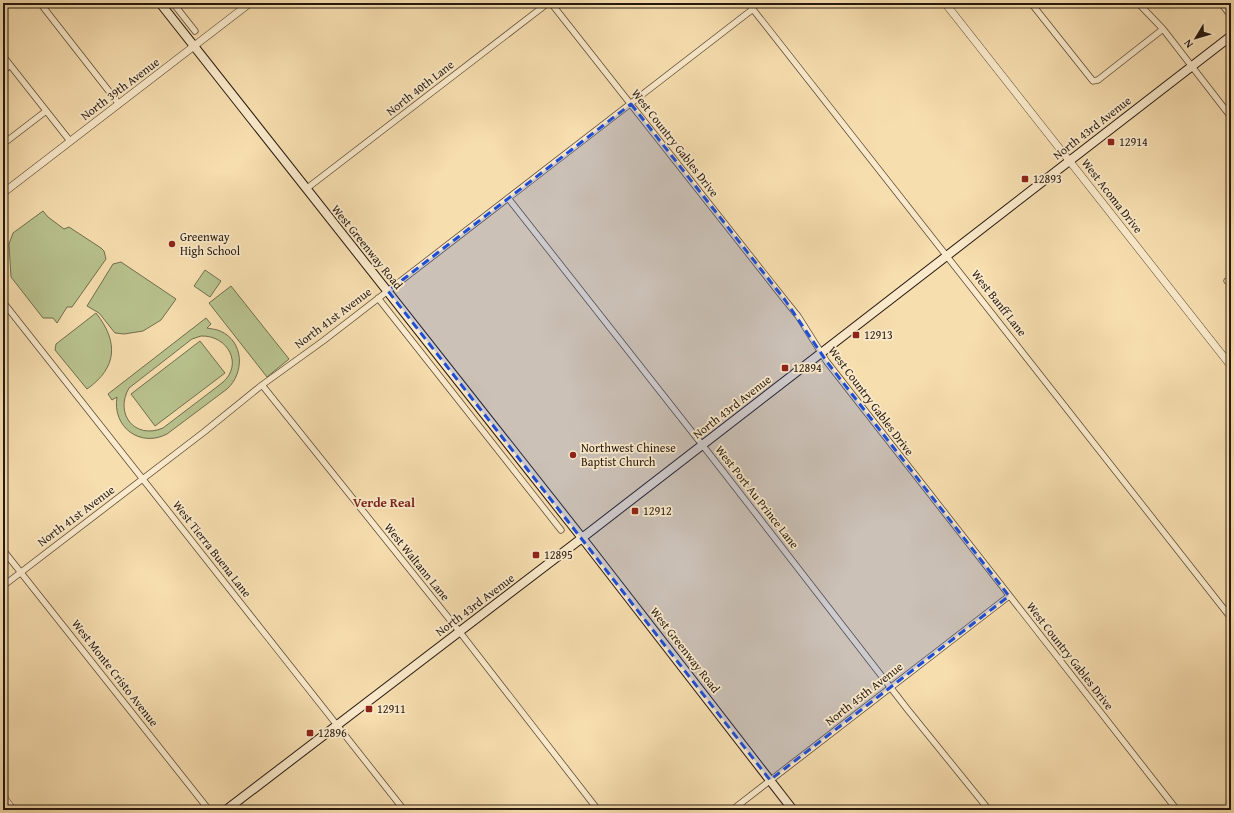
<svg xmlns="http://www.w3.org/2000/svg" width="1234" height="813" font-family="'Gentium Book Plus',serif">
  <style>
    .green { fill: #b8c28e; stroke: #6f6d4e; fill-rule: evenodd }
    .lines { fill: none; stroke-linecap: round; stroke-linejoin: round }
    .minor-casing { stroke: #5a4a36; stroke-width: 7 }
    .tertiary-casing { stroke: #5a4a36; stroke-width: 8 }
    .secondary-casing { stroke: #26180e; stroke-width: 10 }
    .minor { stroke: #faeacb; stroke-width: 5.5 }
    .tertiary { stroke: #faeacb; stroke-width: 7 }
    .secondary { stroke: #faeacb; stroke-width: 8 }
    .marked { fill: #1d4ed8; fill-opacity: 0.2; stroke: #1d4ed8; stroke-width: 3; stroke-dasharray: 8 5; stroke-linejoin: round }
    .poi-dot { fill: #8f2418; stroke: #faeacb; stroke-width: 1.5 }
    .labels { text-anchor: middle; stroke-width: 3.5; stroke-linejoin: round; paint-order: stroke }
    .street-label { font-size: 12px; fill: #26180e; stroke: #faeacb }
    .poi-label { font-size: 12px; fill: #26180e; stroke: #faeacb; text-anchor: start }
    .neighbourhood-label { font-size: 13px; font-weight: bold; fill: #7a1f14; stroke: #faeacb }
  </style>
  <rect width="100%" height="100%" fill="#f7deaf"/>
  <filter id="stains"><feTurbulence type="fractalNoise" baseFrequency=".005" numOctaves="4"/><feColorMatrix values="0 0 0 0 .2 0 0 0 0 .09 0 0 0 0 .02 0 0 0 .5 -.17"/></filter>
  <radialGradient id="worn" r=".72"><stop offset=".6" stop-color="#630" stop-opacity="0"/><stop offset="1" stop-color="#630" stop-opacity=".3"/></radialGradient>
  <path class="green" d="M43,211L48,217L64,229L69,227L101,248L104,251L106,259L72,307H67L57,323L53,318H43L11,277L9,244L13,233Z
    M121,262L176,299L161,320L143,331L124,334L115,333L99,313L87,306L113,264Z
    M205,270L221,281L210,297L194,286Z
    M231,286L289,359L267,377L209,303Z
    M96,313C119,342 117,368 87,389L55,350L56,344Z
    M206,318L211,324L207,328C211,329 216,329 220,331C244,341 245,373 227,389L167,434C140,448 112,427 117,397L112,400L108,394ZM201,336C228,335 244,365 222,383L163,428C135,440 114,414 129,388L192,339Z
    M200,341L225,373L155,426L131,394Z"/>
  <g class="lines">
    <g class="minor-casing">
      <path id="minor" d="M40,3L119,104
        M173,3L195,31
        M551,3L785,300L798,316L827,362L1177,810
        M748,3L1231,618
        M1031,3L1093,81L1098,80L1163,29
        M1138,3L1163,29L1231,117
        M1221,3L1231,16
        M3,56L70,141
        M3,71L10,65
        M3,144L46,111
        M306,189L548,3
        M508,198L711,456L908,710L989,810
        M1227,281L1231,279
        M378,298L561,530
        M3,302L404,810
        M262,385L459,631L598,810
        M3,550L209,810
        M3,586L204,432L262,385L323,341L753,9
        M732,810L1009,596"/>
    </g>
    <g class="tertiary-casing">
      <path id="tertiary" d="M945,3L1231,366
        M3,193L250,3
        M3,797L13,810"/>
    </g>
    <g class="secondary-casing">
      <path id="secondary" d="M160,3L590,548L793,810
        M226,810L582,538L1231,36"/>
    </g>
    <use href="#minor" class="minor"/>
    <use href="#tertiary" class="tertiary"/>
    <use href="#secondary" class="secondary"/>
  </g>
  <path class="marked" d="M631,104L785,300L827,362L1009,596L770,780L388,291Z"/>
  <g class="poi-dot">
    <rect x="1107" y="138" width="8" height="8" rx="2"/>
    <rect x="1021" y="175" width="8" height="8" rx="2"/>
    <circle cx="172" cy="244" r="4"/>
    <rect x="852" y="331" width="8" height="8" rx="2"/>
    <rect x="781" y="364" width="8" height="8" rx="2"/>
    <circle cx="573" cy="455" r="4"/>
    <rect x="631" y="507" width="8" height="8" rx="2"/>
    <rect x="532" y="551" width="8" height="8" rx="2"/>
    <rect x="365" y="705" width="8" height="8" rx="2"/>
    <rect x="306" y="729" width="8" height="8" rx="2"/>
  </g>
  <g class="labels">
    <g class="street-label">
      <text transform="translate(420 88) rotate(-38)" y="4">North 40th Lane</text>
      <text transform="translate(120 89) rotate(-37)" y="4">North 39th Avenue</text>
      <text transform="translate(1092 128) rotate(-38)" y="4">North 43rd Avenue</text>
      <text transform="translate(675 143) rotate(52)" y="4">West Country Gables Drive</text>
      <text transform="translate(1112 196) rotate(52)" y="4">West Acoma Drive</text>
      <text transform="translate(367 247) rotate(51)" y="4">West Greenway Road</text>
      <text transform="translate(999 303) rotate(52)" y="4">West Banff Lane</text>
      <text transform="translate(333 318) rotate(-37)" y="4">North 41st Avenue</text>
      <text transform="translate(871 401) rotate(53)" y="4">West Country Gables Drive</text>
      <text transform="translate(732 407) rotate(-38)" y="4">North 43rd Avenue</text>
      <text transform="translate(757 497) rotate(52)" y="4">West Port Au Prince Lane</text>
      <text transform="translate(76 516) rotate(-37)" y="4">North 41st Avenue</text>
      <text transform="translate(212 549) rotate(52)" y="4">West Tierra Buena Lane</text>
      <text transform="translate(417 562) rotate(51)" y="4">West Waltann Lane</text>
      <text transform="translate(475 605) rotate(-37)" y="4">North 43rd Avenue</text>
      <text transform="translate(685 650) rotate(52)" y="4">West Greenway Road</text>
      <text transform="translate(1070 656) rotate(52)" y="4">West Country Gables Drive</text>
      <text transform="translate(115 673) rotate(52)" y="4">West Monte Cristo Avenue</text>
      <text transform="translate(864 694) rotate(-38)" y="4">North 45th Avenue</text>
    </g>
    <g class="poi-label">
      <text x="1119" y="146">12914</text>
      <text x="1033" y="183">12893</text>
      <text x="180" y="241">Greenway<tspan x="180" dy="14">High School</tspan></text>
      <text x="864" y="339">12913</text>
      <text x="793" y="372">12894</text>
      <text x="581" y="452">Northwest Chinese<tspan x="581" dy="14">Baptist Church</tspan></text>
      <text x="643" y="515">12912</text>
      <text x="544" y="559">12895</text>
      <text x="377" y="713">12911</text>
      <text x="318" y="737">12896</text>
    </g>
    <g class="neighbourhood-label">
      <text x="384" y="507">Verde Real</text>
    </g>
  </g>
  <rect width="1234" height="813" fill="none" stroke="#f7deaf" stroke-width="16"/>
  <rect x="4" y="4" width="1226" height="805" fill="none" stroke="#26180e" stroke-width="2"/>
  <rect x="8" y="8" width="1218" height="797" fill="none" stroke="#26180e"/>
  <g transform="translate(1196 38) rotate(232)" stroke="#faeacb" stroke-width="3" paint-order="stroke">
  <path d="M0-3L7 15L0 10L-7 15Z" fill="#26180e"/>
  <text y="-6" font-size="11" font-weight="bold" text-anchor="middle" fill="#26180e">N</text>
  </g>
  <rect width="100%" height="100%" filter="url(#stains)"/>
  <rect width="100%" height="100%" fill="url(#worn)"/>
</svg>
